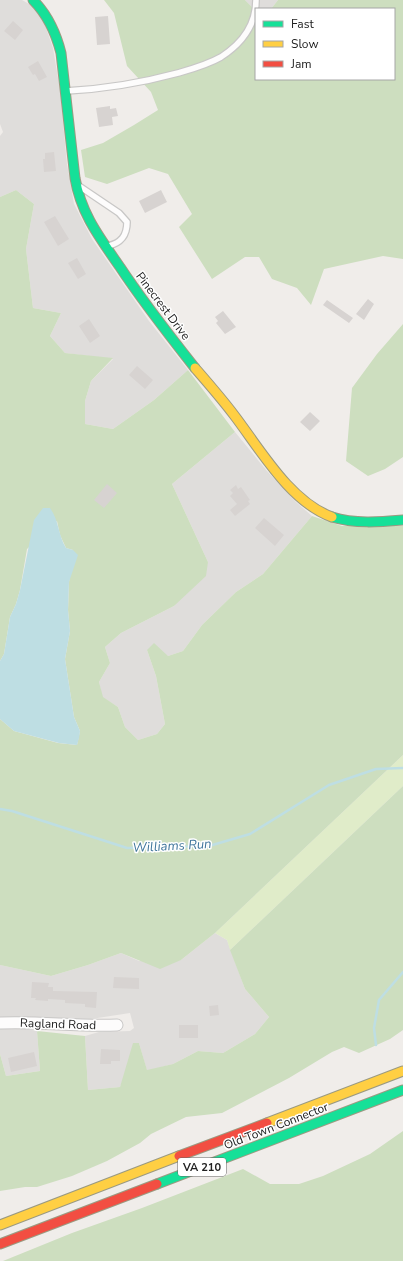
<svg xmlns="http://www.w3.org/2000/svg" width="403" height="1261" font-family="'Nunito Sans',sans-serif">
  <style>
    .residential { fill: #dfdddb }
    .grass { fill: #e0ecc9 }
    .forest { fill: #cddebf }
    .water { fill: #bedee3 }
    .lines { fill: none; stroke-linecap: round; stroke-linejoin: round }
    .stream { stroke: #bedee3; stroke-width: 2.5 }
    .building { fill: #d7d3d1 }
    .lane-casing { stroke: #c8c7c6; stroke-width: 8 }
    .street-casing { stroke: #c8c7c6; stroke-width: 13 }
    .fast-casing { stroke: #9b9a81; stroke-width: 11 }
    .slow-casing { stroke: #9b9a81; stroke-width: 11 }
    .jam-casing { stroke: #9b9a81; stroke-width: 11 }
    .lane { stroke: #fdfcfc; stroke-width: 5.5 }
    .street { stroke: #fdfcfc; stroke-width: 11 }
    .fast { stroke: #16e098; stroke-width: 9 }
    .slow { stroke: #ffcf43; stroke-width: 9 }
    .jam { stroke: #f24e42; stroke-width: 9 }
    .labels { text-anchor: middle; stroke-width: 3; stroke-linejoin: round; paint-order: stroke }
    .shield { fill: #fff; stroke: #646464; stroke-width: 1 }
    .shield-label { font-size: 11px; font-weight: bold; fill: #212121 }
    .street-label { font-size: 12px; fill: #212121; stroke: #fff }
    .water-label { font-size: 13px; font-style: italic; fill: #41769c; stroke: #fff }
  </style>
  <rect width="100%" height="100%" fill="#f0edea"/>
  <path class="residential" d="M0,0H22L29,4L43,19L53,48L60,90L67,164L74,204L92,239L149,321L188,370L154,400L113,429L85,424V401L91,381L113,359L65,353L50,336L61,313L33,308L26,249L34,204L16,190L0,197V136L3,132L0,124Z
    M245,0H278L271,9H256V11Z
    M235,432L267,471L296,502L312,516L263,574L236,592L202,625L183,651L168,656L147,650L156,676L165,724L157,734L138,740L125,727L118,707L102,697L99,682L110,663L105,647L121,633L174,606L208,562L172,484Z
    M215,933L227,940L245,989L269,1017L255,1034L223,1053L198,1051L173,1064L147,1071L139,1043L120,1087L88,1090L85,1036L99,1032L130,1031L134,1028L130,1013L91,1019L50,1020L0,1018V965L51,976L88,965L121,953L139,961L181,960Z
    M18,1027L37,1031L40,1071L6,1076L0,1054V1029Z"/>
  <path class="grass" d="M403,755V786L230,950L227,940L215,933Z"/>
  <path class="forest" d="M104,0H245L256,11V79H394V9H271L278,0H403V259L383,256L324,269L311,305L297,288L272,279L259,257H245L212,279L179,227L192,214L168,174L149,168L107,184L85,177L81,150L103,143L134,125L158,110L151,92L127,66L114,13Z
    M16,190L34,204L26,249L33,308L61,313L50,336L65,353L113,358L91,381L85,401V424L113,429L154,400L188,370L235,432L172,484L208,562L206,576L174,606L121,633L105,647L110,663L99,682L103,697L118,707L125,727L138,740L157,734L165,724L156,676L147,650L154,643L168,656L183,651L202,625L236,592L263,574L312,516L342,526H403V755L215,933L181,960L160,969L121,953L88,965L51,976L0,965V719L14,731L58,743L77,745L80,731L74,717L65,659L70,631L68,610L69,582L73,550L66,548L60,535L57,521L27,549L20,590L16,604L10,617L4,654L0,661V197Z
    M403,324V457L385,469L368,476L346,461L352,388L377,354Z
    M403,786V1030L390,1039L359,1053L344,1047L332,1052L289,1078L222,1113L186,1117L151,1134L140,1143L107,1161L72,1176L37,1187H25L0,1191V1054L6,1076L40,1071L37,1031L85,1036L88,1090L120,1087L133,1043H139L147,1070L173,1064L198,1051L223,1053L255,1034L269,1017L245,989L230,950Z
    M403,1131V1261H3L72,1233L142,1208L243,1169L270,1184H299L323,1176L370,1154Z"/>
  <path class="water" d="M43,508H50C59,520 58,535 66,548L73,550L78,555L69,582L68,610L70,631L65,659L74,717L80,731L79,738L77,745L59,743L14,731L0,719V661L4,654L10,617L16,604L20,590L34,520Z"/>
  <g class="lines">
    <path class="stream" d="M0,809L12,811L127,848L209,846L250,834L329,785L376,769L403,768
      M376,1045L374,1028L379,1000L403,972"/>
  </g>
  <path class="building" d="M108,16L110,44L97,45L95,17Z
    M13,21L23,30L15,40L4,31Z
    M38,61L47,77L39,81L35,74L33,75L28,67Z
    M110,106V109L116,108L118,116L112,117L113,125L99,127L96,108Z
    M54,152L56,171L44,172L43,159H45V153Z
    M161,190L167,202L145,213L139,201Z
    M55,216L69,239L58,246L44,222Z
    M77,258L86,274L78,279L68,263Z
    M368,299L374,304L364,320L356,314Z
    M327,300L353,318L349,323L323,305Z
    M223,311L236,327L225,334L216,323L218,321L215,317Z
    M89,319L100,336L90,343L79,326Z
    M137,366L153,380L145,389L129,375Z
    M310,412L320,421L310,431L300,422Z
    M107,484L117,493L104,508L94,500Z
    M236,485L238,489L241,487L250,500L248,501L250,504L235,516L230,510L237,504L230,496L233,493L230,490Z
    M264,518L284,535L275,546L255,528Z
    M114,977L139,978V989L113,988Z
    M32,982L49,983L48,987H53V991L97,992L96,1008L85,1007V1004L65,1003V1000L48,999V1001L35,1000L36,998H31Z
    M218,1005L219,1015L210,1016L209,1006Z
    M179,1025H198V1038H179Z
    M101,1049L120,1050V1061H111V1064H100Z
    M34,1052L37,1066L11,1072L8,1058Z"/>
  <g class="lines">
    <g class="lane-casing">
      <path id="lane" d="M66,91C104,89 141,83 178,73C192,69 207,65 221,57C241,44 256,25 256,0
        M79,186L119,213L127,222C127,236 121,243 108,246"/>
    </g>
    <g class="street-casing">
      <path id="street" d="M0,1023C40,1021 77,1027 117,1025"/>
    </g>
    <g class="fast-casing">
      <path id="fast" d="M33,0C48,15 56,33 61,53L75,178C81,214 100,238 120,267C143,302 169,335 195,368
        M332,517C355,524 379,522 403,520
        M157,1184L403,1090"/>
    </g>
    <g class="slow-casing">
      <path id="slow" d="M195,368C208,383 222,399 234,415C260,449 290,502 332,517
        M267,1123L403,1071
        M0,1225L179,1156"/>
    </g>
    <g class="jam-casing">
      <path id="jam" d="M179,1156L267,1123
        M0,1244L157,1184"/>
    </g>
    <use href="#lane" class="lane"/>
    <use href="#street" class="street"/>
    <use href="#fast" class="fast"/>
    <use href="#slow" class="slow"/>
    <use href="#jam" class="jam"/>
  </g>
  <g class="labels">
    <rect class="shield" x="178" y="1158" width="48" height="18" rx="3"/>
    <g class="shield-label">
      <text x="202" y="1171">VA 210</text>
    </g>
    <g class="street-label">
      <text transform="translate(163 306) rotate(53)" y="4">Pinecrest Drive</text>
      <text transform="translate(58 1024) rotate(2)" y="4">Ragland Road</text>
      <text transform="translate(276 1126) rotate(-21)" y="4">Old Town Connector</text>
    </g>
    <g class="water-label">
      <text transform="translate(172 845) rotate(-3)" y="5">Williams Run</text>
    </g>
  </g>
  <rect x="255" y="8" width="140" height="72" fill="#ffffff" stroke="#a6a6a6"/>
  <rect x="263" y="21" width="20" height="6" fill="#16e098" stroke="#a6a6a6"/>
  <text x="291" y="28" font-size="12" fill="#212121">Fast</text>
  <rect x="263" y="41" width="20" height="6" fill="#ffcf43" stroke="#a6a6a6"/>
  <text x="291" y="48" font-size="12" fill="#212121">Slow</text>
  <rect x="263" y="61" width="20" height="6" fill="#f24e42" stroke="#a6a6a6"/>
  <text x="291" y="68" font-size="12" fill="#212121">Jam</text>
</svg>
